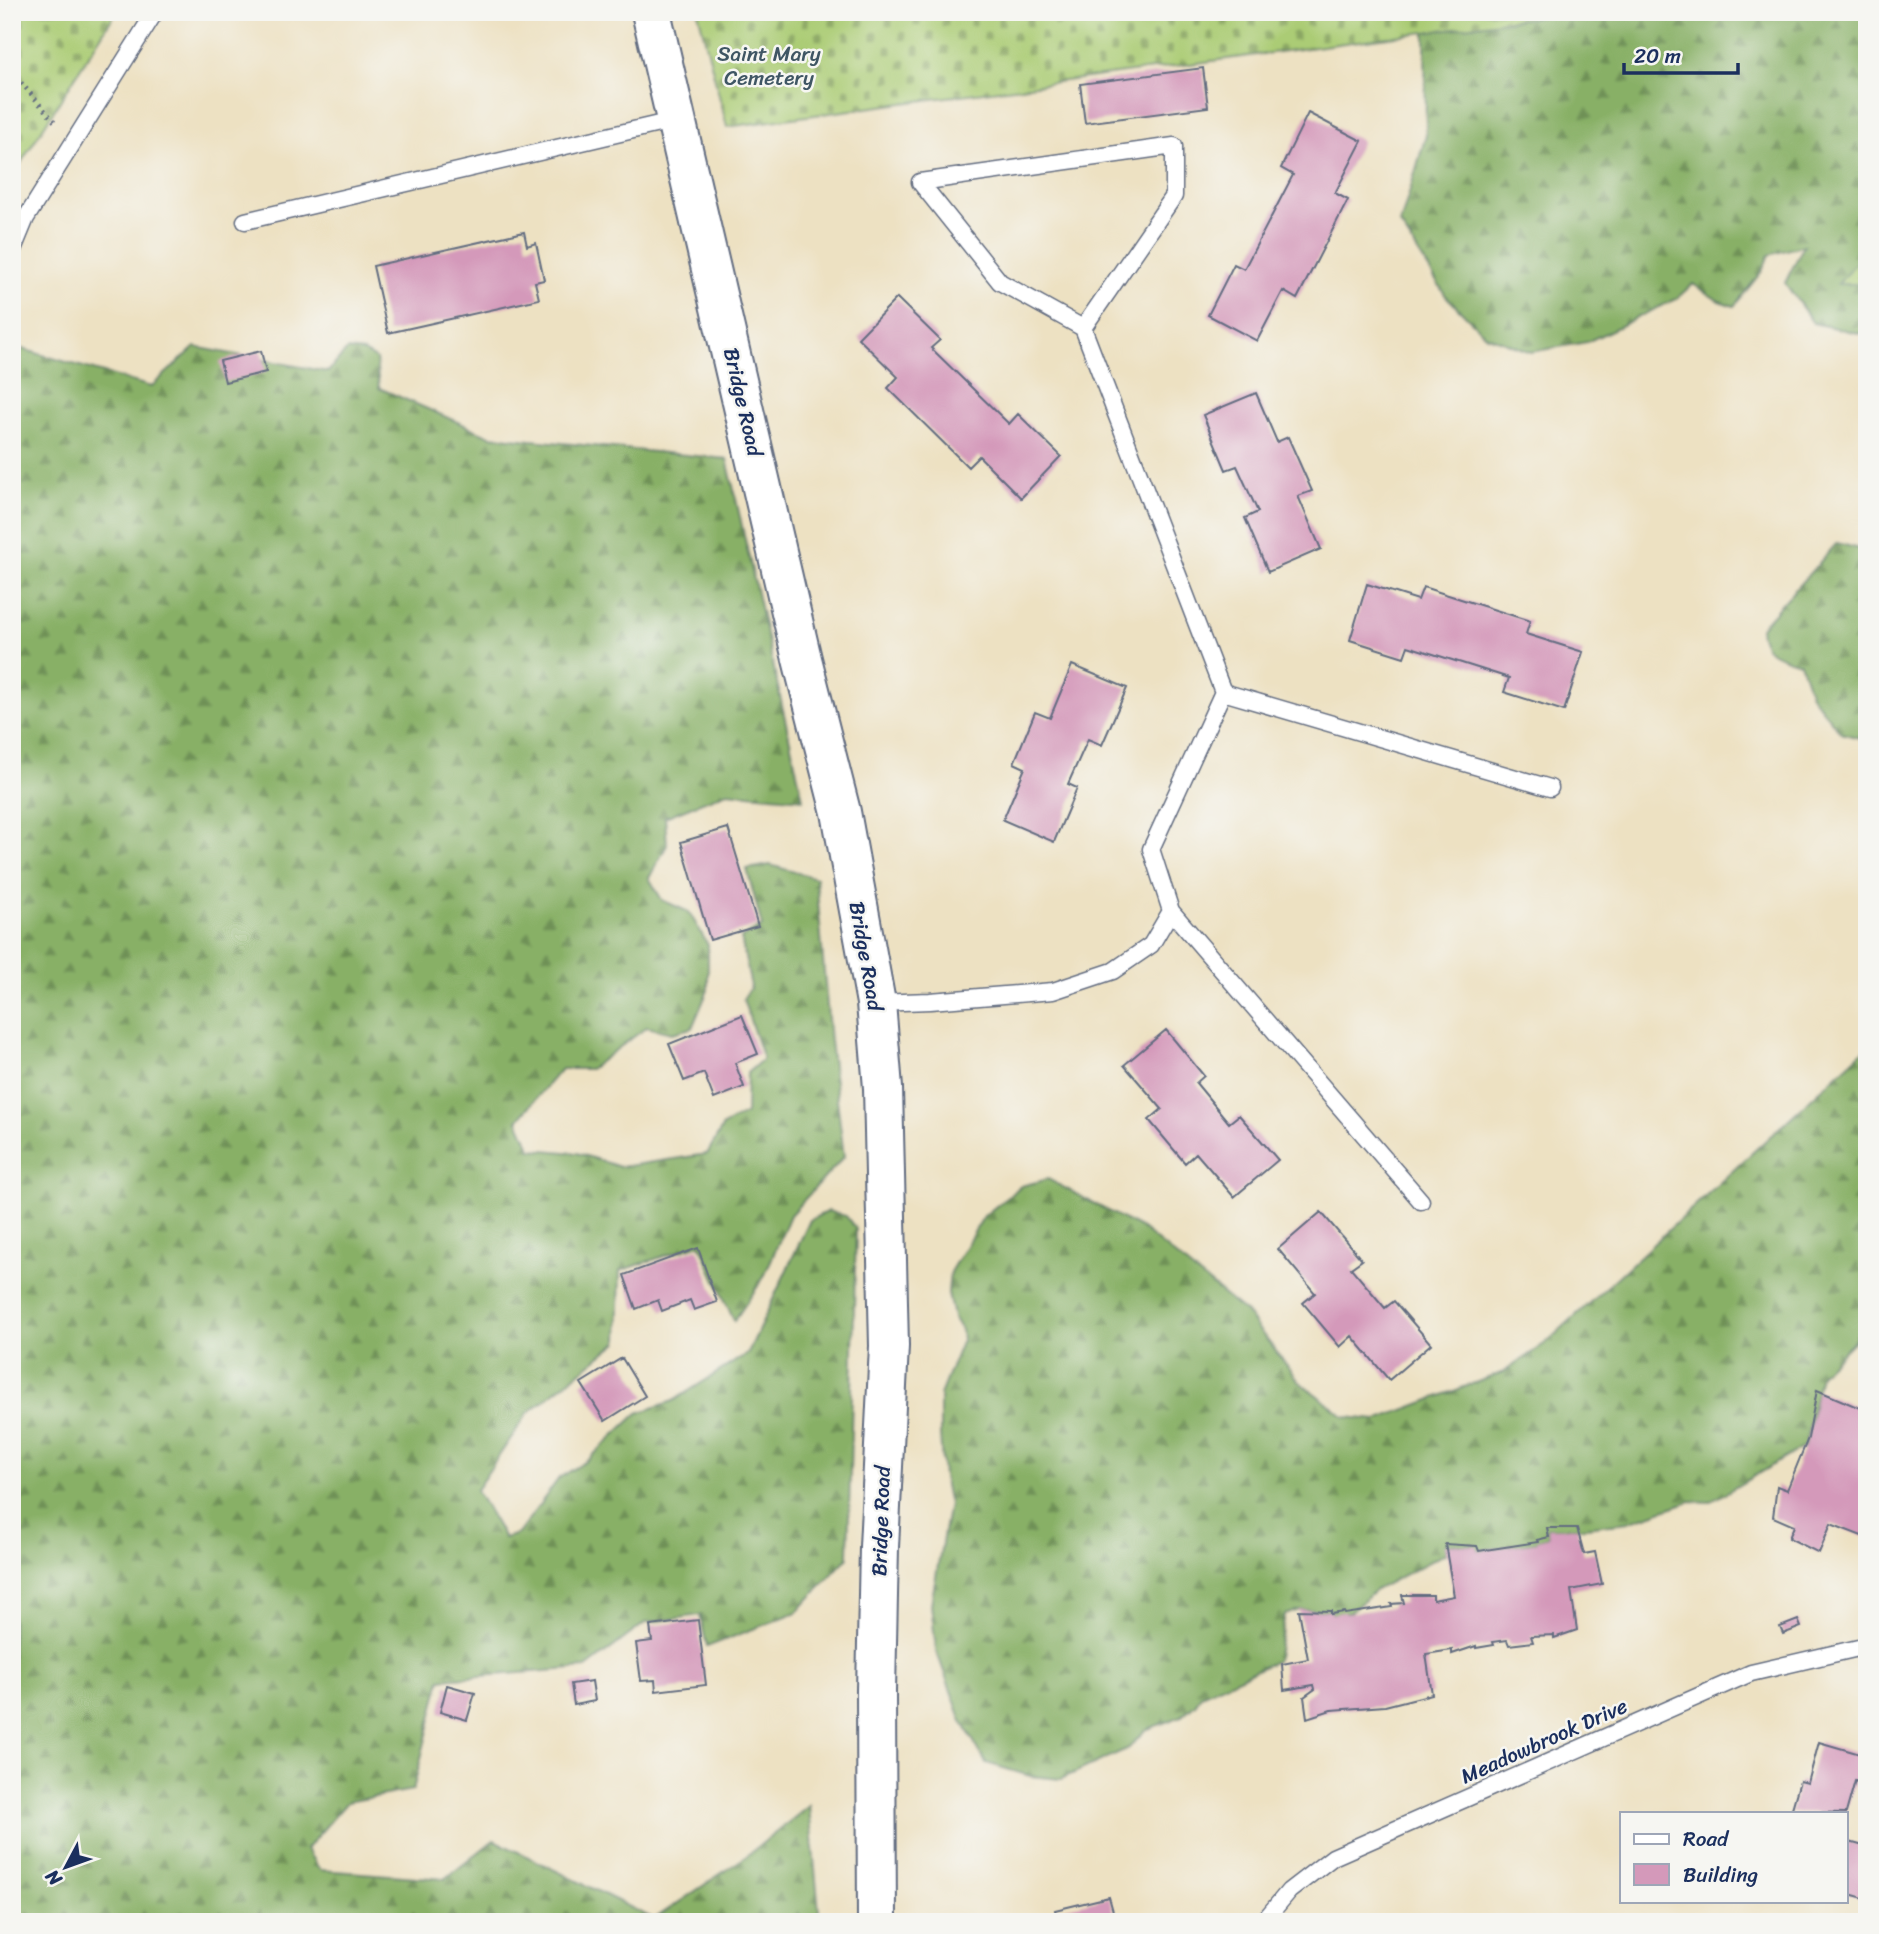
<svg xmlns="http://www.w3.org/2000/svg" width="1879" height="1934" font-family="Sriracha,sans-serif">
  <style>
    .forest { fill: url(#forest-firs); stroke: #527062; stroke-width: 2 }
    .wetland { fill: url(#wetland-marsh); stroke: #637e6a; stroke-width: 2 }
    .cemetery { fill: url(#cemetery-stones); stroke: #637e6a; stroke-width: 2 }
    .building { fill: #d499ba }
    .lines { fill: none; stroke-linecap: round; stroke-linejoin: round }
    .lane-casing { stroke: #646d81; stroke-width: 19 }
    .primary-casing { stroke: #646d81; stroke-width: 42 }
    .path { stroke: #646d81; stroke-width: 4.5; stroke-dasharray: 2 5; stroke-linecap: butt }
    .lane { stroke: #fff; stroke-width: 16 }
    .primary { stroke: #fff; stroke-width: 38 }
    .labels { text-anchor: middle; stroke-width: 5; stroke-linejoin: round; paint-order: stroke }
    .park-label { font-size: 21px; fill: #3f5664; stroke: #f6f6f2 }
    .street-label { font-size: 21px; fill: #1b2f5e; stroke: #f6f6f2 }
  </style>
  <defs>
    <pattern id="forest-firs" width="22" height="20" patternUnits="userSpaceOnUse" patternTransform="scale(1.75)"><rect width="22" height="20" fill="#88b066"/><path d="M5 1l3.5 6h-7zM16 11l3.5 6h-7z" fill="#6e9057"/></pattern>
    <pattern id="wetland-marsh" width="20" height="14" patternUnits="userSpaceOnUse" patternTransform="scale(1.75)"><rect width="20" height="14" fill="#abcc75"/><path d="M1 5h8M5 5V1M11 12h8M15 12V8" fill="none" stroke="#8aa663"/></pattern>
    <pattern id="cemetery-stones" width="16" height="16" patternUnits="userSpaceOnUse" patternTransform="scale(1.75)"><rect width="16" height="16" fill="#abcc75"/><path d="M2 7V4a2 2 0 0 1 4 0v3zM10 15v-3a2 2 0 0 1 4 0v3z" fill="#8aa663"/></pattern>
  </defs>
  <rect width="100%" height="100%" fill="#f6f6f2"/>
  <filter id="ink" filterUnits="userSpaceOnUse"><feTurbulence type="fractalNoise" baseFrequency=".0143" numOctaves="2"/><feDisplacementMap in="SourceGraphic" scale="14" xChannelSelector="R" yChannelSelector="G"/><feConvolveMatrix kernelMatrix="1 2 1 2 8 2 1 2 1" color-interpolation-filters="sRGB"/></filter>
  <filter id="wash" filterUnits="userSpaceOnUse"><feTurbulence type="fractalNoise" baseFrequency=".00686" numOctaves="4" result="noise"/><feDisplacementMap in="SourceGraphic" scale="28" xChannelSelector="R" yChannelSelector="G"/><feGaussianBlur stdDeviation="1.57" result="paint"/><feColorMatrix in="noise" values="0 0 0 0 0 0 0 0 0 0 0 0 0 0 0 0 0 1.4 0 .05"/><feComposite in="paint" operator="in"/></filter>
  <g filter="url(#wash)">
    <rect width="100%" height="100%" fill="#ede1c2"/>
    <path class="forest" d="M1572,12H1867V335L1813,323L1785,283L1804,245L1769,255L1762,271L1734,306L1719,301L1693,284L1676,299L1587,342L1531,352L1485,335L1446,296L1400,224L1426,135L1425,32Z
      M12,346L151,387L195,347L328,372L347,350L364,352L376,359L379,388L490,436L727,459L803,799L727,792L665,817L667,845L649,878L662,900L689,912L708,945V990L692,1028L672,1033L647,1027L590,1069H561L518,1120L531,1149L577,1153L620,1167L707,1154L723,1126L746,1113L747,1073L763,1059L743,999L751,987L741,938L762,926L747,869L770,865L816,878L830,1041L844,1157L790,1215L764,1277L734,1321L700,1244L620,1271L618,1342L528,1413L476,1490L504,1538L518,1534L559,1478L588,1460L638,1413L673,1401L748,1353L810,1220L828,1211L846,1216L856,1229L848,1557L797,1612L707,1647L700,1615L645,1623L586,1668L441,1679L413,1790L347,1802L306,1849L320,1870L445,1879L494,1840L654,1919L744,1858L809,1806L820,1922H12Z
      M1837,543L1867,551V740L1841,733L1811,695L1800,663C1779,657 1761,653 1760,628Z
      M1867,1047V1328L1820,1374L1805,1446L1710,1502L1690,1501L1628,1522L1577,1528H1547L1549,1537L1538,1540V1542L1479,1551L1476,1546L1445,1544L1446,1553L1377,1589L1349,1613L1331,1614V1611L1299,1610L1285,1615L1276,1661L1201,1695L1196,1703L1182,1716L1145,1730L1129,1748L1061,1779L1030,1776L986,1763L962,1721L936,1650L931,1604L949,1504L943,1477L940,1435V1395L962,1340L961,1330L953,1317L948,1293L950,1272L984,1216L1021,1186L1048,1179L1142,1229L1245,1312L1300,1382L1345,1417L1377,1420L1504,1372L1547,1342Z"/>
    <path class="wetland" d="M1867,249V284H1838Z"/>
    <path class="cemetery" d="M12,12H116L12,177Z
      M698,12H1572L727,127Z"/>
    <g id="blocks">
      <path class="building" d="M1203,68L1208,107L1085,123L1080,84Z
        M1308,113L1362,141L1335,193L1348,200L1297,299L1283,291L1257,341L1208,315L1234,264L1244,269L1293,175L1281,168Z
        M524,232L527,246L536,243L544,280L535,282L539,299L388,333L373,266Z
        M897,298L940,340L931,348L1009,424L1018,414L1061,456L1021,498L979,456L968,467L888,388L898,377L858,338Z
        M261,351L266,372L225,382L220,361Z
        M1256,393L1277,442L1288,437L1312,491L1298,496L1321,549L1268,572L1245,518L1258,512L1237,466L1226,470L1203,415Z
        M1367,584L1418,600L1423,587L1530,621L1526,634L1583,652L1564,711L1504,692L1509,678L1408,646L1404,657L1350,640Z
        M1072,665L1127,688L1102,745L1088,739L1068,784L1077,788L1054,842L1003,820L1025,768L1014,763L1035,712L1050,718Z
        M728,828L758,926L710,940L681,842Z
        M742,1015L758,1054L735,1063L744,1087L714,1099L704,1073L684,1081L669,1044Z
        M1166,1030L1204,1076L1196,1083L1229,1123L1239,1115L1278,1160L1234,1197L1196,1153L1185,1163L1149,1120L1162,1109L1124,1065Z
        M1321,1212L1362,1260L1351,1268L1385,1308L1394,1301L1431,1344L1389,1380L1352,1336L1340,1347L1303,1303L1315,1293L1278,1249Z
        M698,1248L717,1302L694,1310L690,1300L662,1311L658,1300L636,1309L624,1275Z
        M622,1358L645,1396L605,1421L581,1383Z
        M1817,1390L1862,1409L1867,1397V1538L1831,1524L1819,1553L1789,1538L1794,1526L1773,1517L1777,1486L1787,1490L1808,1438Z
        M1547,1528H1577L1584,1554L1595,1552L1602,1584L1571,1590L1577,1630L1554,1638V1635L1531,1636L1533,1642L1509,1645L1507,1640L1493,1642L1494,1645L1476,1648V1646L1452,1654V1650L1426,1654L1432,1694L1385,1706L1331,1710L1307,1718L1304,1697L1315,1689L1314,1685L1284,1690L1282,1664L1308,1659L1299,1610L1331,1611V1614L1344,1612L1345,1614L1392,1607L1391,1604L1404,1603L1402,1595H1433V1600L1454,1596L1445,1544L1477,1546L1479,1551L1538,1542L1537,1540L1549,1537Z
        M698,1620L706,1685L656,1691L655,1680L641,1681L636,1643L652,1641L650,1626Z
        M1798,1620L1801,1627L1783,1634L1780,1627Z
        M592,1681L595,1701L574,1705L571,1684Z
        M447,1685L475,1693L467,1720L440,1712Z
        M1819,1742L1867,1756V1784L1855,1781L1846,1813L1791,1812L1800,1781L1808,1783Z
        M1846,1841L1867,1847V1899L1846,1893Z
        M1109,1897L1116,1922H1058L1055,1910Z"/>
    </g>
  </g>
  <g filter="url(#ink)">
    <use href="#blocks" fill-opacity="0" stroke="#646d81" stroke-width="2"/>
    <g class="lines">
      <g class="lane-casing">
        <path id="lane" d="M920,182L1000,282L1083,328L1223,692L1550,788
          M920,182L1174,146V196L1083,328
          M245,221L676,120
          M12,252L26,218L155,12
          M1223,692L1151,849L1171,911L1421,1201
          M876,1003L930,1001L1053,991L1113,971L1151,945L1171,911
          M1263,1922L1289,1891L1333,1857L1751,1673L1867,1646"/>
      </g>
      <g class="primary-casing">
        <path id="primary" d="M651,12L802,659L841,812L876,1003L883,1088L889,1346L879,1547L876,1691L877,1922"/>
      </g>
      <path class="path" d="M12,72L55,122"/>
      <use href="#lane" class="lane"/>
      <use href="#primary" class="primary"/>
    </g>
  </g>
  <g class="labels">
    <g class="park-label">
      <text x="769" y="61">Saint Mary<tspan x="769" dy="24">Cemetery</tspan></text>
    </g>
    <g class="street-label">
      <text transform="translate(743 402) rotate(77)" y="7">Bridge Road</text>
      <text transform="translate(866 956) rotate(80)" y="7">Bridge Road</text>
      <text transform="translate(881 1521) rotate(-88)" y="7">Bridge Road</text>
      <text transform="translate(1544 1741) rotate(-24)" y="7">Meadowbrook Drive</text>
    </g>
  </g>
  <rect width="1879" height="1934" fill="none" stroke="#f6f6f2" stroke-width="42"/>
  <rect x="1620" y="1812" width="228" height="91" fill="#f6f6f2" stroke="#9ea6b7" stroke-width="2"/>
  <rect x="1634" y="1834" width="35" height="10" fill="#ffffff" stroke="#9ea6b7" stroke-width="2"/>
  <text x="1683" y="1846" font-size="21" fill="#1b2f5e">Road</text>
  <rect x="1634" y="1864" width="35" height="21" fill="#d499ba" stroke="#9ea6b7" stroke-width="2"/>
  <text x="1683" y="1882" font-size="21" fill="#1b2f5e">Building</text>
  <g transform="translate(66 1867) rotate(229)" stroke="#f6f6f2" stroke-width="5" paint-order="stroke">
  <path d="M0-5L12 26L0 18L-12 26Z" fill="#1b2f5e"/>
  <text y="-10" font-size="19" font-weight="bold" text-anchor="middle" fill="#1b2f5e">N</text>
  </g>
  <path d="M1624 63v10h114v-10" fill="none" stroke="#1b2f5e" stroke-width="3.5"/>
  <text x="1634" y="63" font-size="21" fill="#1b2f5e" stroke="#f6f6f2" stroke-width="5" paint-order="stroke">20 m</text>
</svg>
